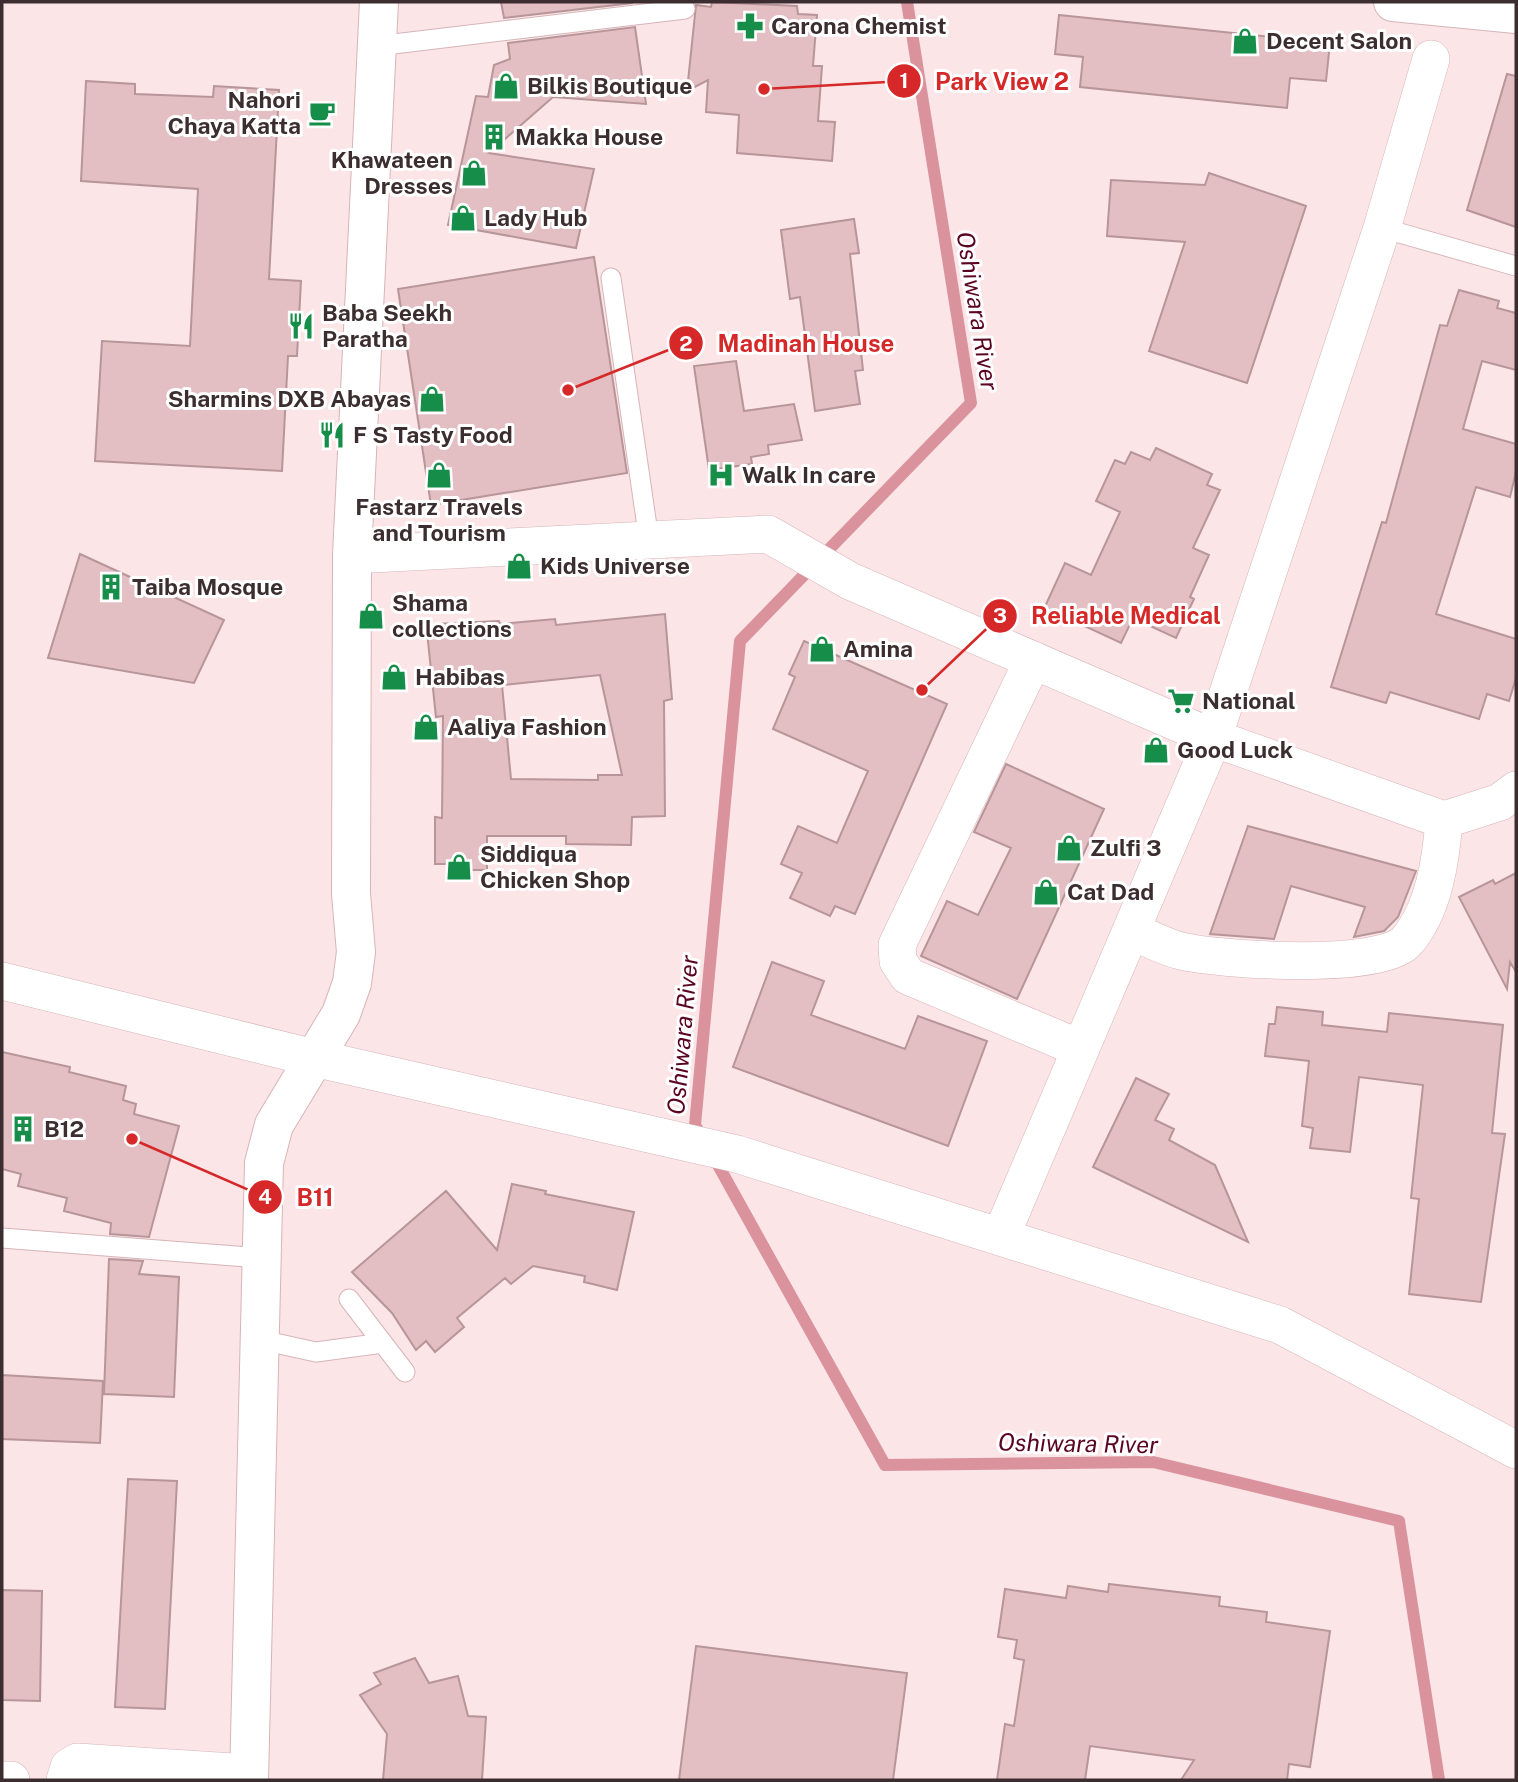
<svg xmlns="http://www.w3.org/2000/svg" width="1518" height="1782" font-family="'Public Sans',sans-serif">
  <style>
    .lines { fill: none; stroke-linecap: round; stroke-linejoin: round }
    .stream { stroke: #da939d; stroke-width: 12 }
    .building { fill: #e3bfc3; stroke: #b79599; stroke-width: 2; fill-rule: evenodd }
    .service-casing { stroke: #d7b4b8; stroke-width: 21 }
    .minor-casing { stroke: #d7b4b8; stroke-width: 38 }
    .tertiary-casing { stroke: #d7b4b8; stroke-width: 40 }
    .service { stroke: #fff; stroke-width: 19 }
    .minor { stroke: #fff; stroke-width: 37 }
    .tertiary { stroke: #fff; stroke-width: 38 }
    .labels { text-anchor: middle; stroke-width: 6; stroke-linejoin: round; paint-order: stroke }
    .poi-label { font-size: 23px; font-weight: bold; fill: #3c2e30; stroke: #fff; text-anchor: start }
    .water-label { font-size: 24px; font-style: italic; fill: #5b0421; stroke: #fff }
    .leader { fill: none; stroke: #d62828; stroke-width: 2.5 }
    .callout-dot { fill: #d62828; stroke: #fff; stroke-width: 2.5 }
    .mark-label { font-size: 21px; text-anchor: middle; font-weight: bold; fill: #fff }
    .callout-label { font-size: 24px; text-anchor: middle; font-weight: bold; fill: #d62828; stroke: #fff; stroke-width: 6; stroke-linejoin: round; paint-order: stroke }
  </style>
  <rect width="100%" height="100%" fill="#fbe5e7"/>
  <g class="lines">
    <path class="stream" d="M704,1141L695,1125L740,641L971,403L907,2
      M713,1156L885,1465L1153,1462L1399,1521L1439,1780"/>
  </g>
  <path class="building" d="M501,2H632V3L504,18Z
    M712,2L797,6L798,14L817,15L813,66H822L818,121L835,122L832,161L737,153L739,115L706,112L708,80L687,91L696,5L711,7Z
    M1059,15L1330,43L1326,81L1290,78L1287,108L1080,87L1083,57L1055,54Z
    M635,27L646,104L553,97L489,153L594,169L576,248L448,225L476,96L488,97L494,65L510,59L508,43Z
    M1507,74L1516,76V227L1467,210Z
    M86,81L135,84V94L213,97L214,86L279,90L269,279L301,281L297,356H288L282,471L95,461L102,341L190,346L198,189L81,181Z
    M1209,173L1306,206L1247,383L1149,351L1185,242L1107,236L1111,180L1205,185Z
    M854,219L859,253L850,254L863,370L855,371L860,404L815,411L800,297L790,299L781,230Z
    M594,257L627,473L431,505L398,289Z
    M1459,290L1499,301L1497,308L1516,313V370L1482,361L1463,429L1516,444V472L1510,497L1476,487L1436,614L1516,639V678L1509,701L1487,694L1479,719L1390,692L1386,703L1331,687L1382,522L1386,523L1440,325L1447,326Z
    M736,361L744,411L794,404L802,440L768,445L769,454L751,457L752,464L709,470L694,366Z
    M1156,448L1212,474L1207,485L1220,490L1193,548L1209,555L1190,597L1194,599L1176,638L1133,618L1121,643L1074,621L1072,626L1042,613L1065,563L1091,575L1120,512L1096,501L1115,460L1125,464L1131,452L1150,460Z
    M80,554L224,620L194,683L48,658Z
    M665,614L672,699L664,701L665,816L632,817L631,845L566,844V836H487V870H448V864H435V817L442,818L443,716L436,717L427,632L437,631L436,624L499,621L500,624L555,619L556,625ZM600,675L622,775H598V780L511,779L502,685Z
    M804,641L947,704L855,914L835,906L830,916L790,898L802,873L781,864L798,826L837,843L868,771L773,729L795,677L789,674Z
    M1006,764L1104,809L1017,999L921,956L947,901L978,915L1011,848L974,832Z
    M1248,826L1416,871L1398,917L1384,931L1354,937L1365,907L1291,886L1274,939L1210,934Z
    M1516,873V972L1510,962L1507,989L1459,897L1493,880L1495,884Z
    M772,962L824,981L811,1015L905,1049L918,1016L987,1041L948,1146L733,1067Z
    M1277,1007L1323,1012L1322,1025L1387,1032L1389,1013L1503,1025L1492,1133L1505,1134L1481,1302L1409,1294L1419,1199L1411,1198L1423,1085L1359,1077L1350,1152L1310,1148L1313,1128L1302,1126L1309,1061L1265,1056L1269,1024H1275Z
    M2,1052L70,1067L69,1072L126,1086L123,1100L136,1104L134,1114L179,1126L149,1237L110,1234L111,1223L64,1211L67,1198L18,1186L21,1174L2,1169Z
    M1136,1078L1169,1094L1155,1120L1174,1129L1169,1140L1215,1165L1248,1242L1093,1167Z
    M512,1184L546,1191L545,1194L634,1212L617,1290L584,1282L585,1276L533,1266L511,1284L505,1278L457,1318L464,1327L435,1352L426,1341L416,1350L392,1313L352,1272L446,1191L497,1250Z
    M109,1259L143,1261L139,1274L179,1277L174,1397L104,1394Z
    M2,1375L103,1381L100,1443L2,1439Z
    M128,1479L177,1481L165,1709L115,1707Z
    M1109,1584L1220,1597L1219,1606L1267,1612L1266,1622L1330,1631L1310,1767L1289,1764L1287,1780H1181L1194,1760L1090,1746L1085,1780H997L1005,1724L1014,1726L1024,1660L1014,1658L1017,1640L998,1637L1005,1589L1066,1598L1068,1586L1108,1592Z
    M2,1590L42,1591L40,1701L2,1700Z
    M696,1646L907,1673L893,1780H679Z
    M415,1658L429,1683L458,1676L468,1716L486,1717L482,1780H383L387,1734L360,1695L381,1684L374,1673Z"/>
  <g class="lines">
    <g class="service-casing">
      <path id="service" d="M377,46L685,9
        M1382,228L1516,266
        M611,278L649,540
        M2,1238L261,1258
        M349,1299L405,1372
        M261,1340L316,1352L383,1343"/>
    </g>
    <g class="minor-casing">
      <path id="minor" d="M352,555L768,534L850,581L1213,738L1444,820L1500,802L1516,790
        M1033,660L897,945L898,961L908,976L1079,1048
        M1131,931C1147,937 1164,947 1181,951C1220,960 1382,971 1407,941C1434,909 1441,860 1444,820
        M2,981L314,1058L737,1154L1280,1325L1516,1450
        M1001,1236L1213,738L1382,228L1431,59
        M2,1780H11
        M65,1780L69,1767L77,1762L249,1773"/>
    </g>
    <g class="tertiary-casing">
      <path id="tertiary" d="M1393,2L1516,14
        M249,1780L264,1163L274,1125L341,1014L352,983L356,952L351,894L352,555L379,2"/>
    </g>
    <use href="#service" class="service"/>
    <use href="#minor" class="minor"/>
    <use href="#tertiary" class="tertiary"/>
  </g>
  <defs>
    <g id="pharmacy-bare" transform="scale(2.1)"><path d="M-2-6h4v4h4v4h-4v4h-4v-4h-4v-4h4Z" fill="#168d48" stroke="#fff" stroke-width="2.5" paint-order="stroke"/></g>
    <g id="shop-bare" transform="scale(2.1)"><path d="M-5-2.5h2.3a2.7 3.5 0 0 1 5.4 0H5L5.5 6h-11ZM-1.5-2.5h3a1.5 2.3 0 0 0-3 0Z" fill="#168d48" stroke="#fff" stroke-width="2.5" paint-order="stroke"/></g>
    <g id="cafe-bare" transform="scale(2.1)"><path d="M-5.5-4.5H6V0H3Q3 3.5 0 3.5H-2.5Q-5.5 3.5-5.5 0ZM3-3.2v2h1.7v-2ZM-6 4.5H4V6H-6Z" fill="#168d48" stroke="#fff" stroke-width="2.5" paint-order="stroke"/></g>
    <g id="building-bare" transform="scale(2.1)"><path d="M-4-6H4V6H1V3H-1V6H-4ZM-2.5-4.3h1.7v1.8h-1.7ZM.8-4.3h1.7v1.8H.8ZM-2.5-1h1.7V.8h-1.7ZM.8-1h1.7V.8H.8Z" fill="#168d48" stroke="#fff" stroke-width="2.5" paint-order="stroke"/></g>
    <g id="restaurant-bare" transform="scale(2.1)"><path d="M-5-6h1v4h1v-4h1v4h1v-4h1v5L-1.5 .5V6h-2V.5L-5-1ZM5-6V6H3V1.5H1.5Q1.5-4 5-6Z" fill="#168d48" stroke="#fff" stroke-width="2.5" paint-order="stroke"/></g>
    <g id="hospital-bare" transform="scale(2.1)"><path d="M-5-5h3v3.5h4V-5h3V5h-3V1.5h-4V5h-3Z" fill="#168d48" stroke="#fff" stroke-width="2.5" paint-order="stroke"/></g>
    <g id="supermarket-bare" transform="scale(2.1)"><path d="M-6-5.5h2.5l.6 2H6L4.5 2H-2.5L-4.4-4H-6ZM-1.5 3.2a1.3 1.3 0 1 0 .1 0ZM3 3.2a1.3 1.3 0 1 0 .1 0Z" fill="#168d48" stroke="#fff" stroke-width="2.5" paint-order="stroke"/></g>
  </defs>
  <g fill-rule="evenodd">
    <use href="#pharmacy-bare" x="750" y="26"/>
    <use href="#shop-bare" x="1245" y="41"/>
    <use href="#shop-bare" x="506" y="86"/>
    <use href="#cafe-bare" x="322" y="113"/>
    <use href="#building-bare" x="494" y="137"/>
    <use href="#shop-bare" x="474" y="173"/>
    <use href="#shop-bare" x="463" y="218"/>
    <use href="#restaurant-bare" x="301" y="326"/>
    <use href="#shop-bare" x="432" y="399"/>
    <use href="#restaurant-bare" x="332" y="435"/>
    <use href="#shop-bare" x="439" y="475"/>
    <use href="#hospital-bare" x="721" y="475"/>
    <use href="#shop-bare" x="519" y="566"/>
    <use href="#building-bare" x="111" y="587"/>
    <use href="#shop-bare" x="371" y="616"/>
    <use href="#shop-bare" x="822" y="649"/>
    <use href="#shop-bare" x="394" y="677"/>
    <use href="#supermarket-bare" x="1181" y="701"/>
    <use href="#shop-bare" x="426" y="727"/>
    <use href="#shop-bare" x="1156" y="750"/>
    <use href="#shop-bare" x="1069" y="848"/>
    <use href="#shop-bare" x="459" y="867"/>
    <use href="#shop-bare" x="1046" y="892"/>
    <use href="#building-bare" x="23" y="1129"/>
  </g>
  <g class="labels">
    <g class="poi-label">
      <text x="771" y="34">Carona Chemist</text>
      <text x="1266" y="49">Decent Salon</text>
      <text x="527" y="94">Bilkis Boutique</text>
      <text x="301" y="108" text-anchor="end">Nahori<tspan x="301" dy="26">Chaya Katta</tspan></text>
      <text x="515" y="145">Makka House</text>
      <text x="453" y="168" text-anchor="end">Khawateen<tspan x="453" dy="26">Dresses</tspan></text>
      <text x="484" y="226">Lady Hub</text>
      <text x="322" y="321">Baba Seekh<tspan x="322" dy="26">Paratha</tspan></text>
      <text x="411" y="407" text-anchor="end">Sharmins DXB Abayas</text>
      <text x="353" y="443">F S Tasty Food</text>
      <text x="742" y="483">Walk In care</text>
      <text x="439" y="515" text-anchor="middle">Fastarz Travels<tspan x="439" dy="26">and Tourism</tspan></text>
      <text x="540" y="574">Kids Universe</text>
      <text x="132" y="595">Taiba Mosque</text>
      <text x="392" y="611">Shama<tspan x="392" dy="26">collections</tspan></text>
      <text x="843" y="657">Amina</text>
      <text x="415" y="685">Habibas</text>
      <text x="1202" y="709">National</text>
      <text x="447" y="735">Aaliya Fashion</text>
      <text x="1177" y="758">Good Luck</text>
      <text x="1090" y="856">Zulfi 3</text>
      <text x="480" y="862">Siddiqua<tspan x="480" dy="26">Chicken Shop</tspan></text>
      <text x="1067" y="900">Cat Dad</text>
      <text x="44" y="1137">B12</text>
    </g>
    <g class="water-label">
      <text transform="translate(977 311) rotate(81)" y="8">Oshiwara River</text>
      <text transform="translate(683 1035) rotate(-85)" y="8">Oshiwara River</text>
      <text transform="translate(1078 1444) rotate(1)" y="8">Oshiwara River</text>
    </g>
  </g>
  <path class="leader" d="M764 89L904 81M568 390L686 343M922 690L1000 616M132 1139L265 1197"/>
  <g class="callout-dot">
    <circle cx="764" cy="89" r="7"/>
    <circle cx="568" cy="390" r="7"/>
    <circle cx="922" cy="690" r="7"/>
    <circle cx="132" cy="1139" r="7"/>
    <circle cx="904" cy="81" r="18"/>
    <circle cx="686" cy="343" r="18"/>
    <circle cx="1000" cy="616" r="18"/>
    <circle cx="265" cy="1197" r="18"/>
  </g>
  <g class="mark-label">
    <text x="904" y="88">1</text>
    <text x="686" y="351">2</text>
    <text x="1000" y="623">3</text>
    <text x="265" y="1204">4</text>
  </g>
  <g class="callout-label">
    <text x="1002" y="90">Park View 2</text>
    <text x="806" y="352">Madinah House</text>
    <text x="1126" y="624">Reliable Medical</text>
    <text x="315" y="1206">B11</text>
  </g>
  <rect width="1518" height="1782" fill="none" stroke="#3c2e30" stroke-width="7"/>
</svg>
